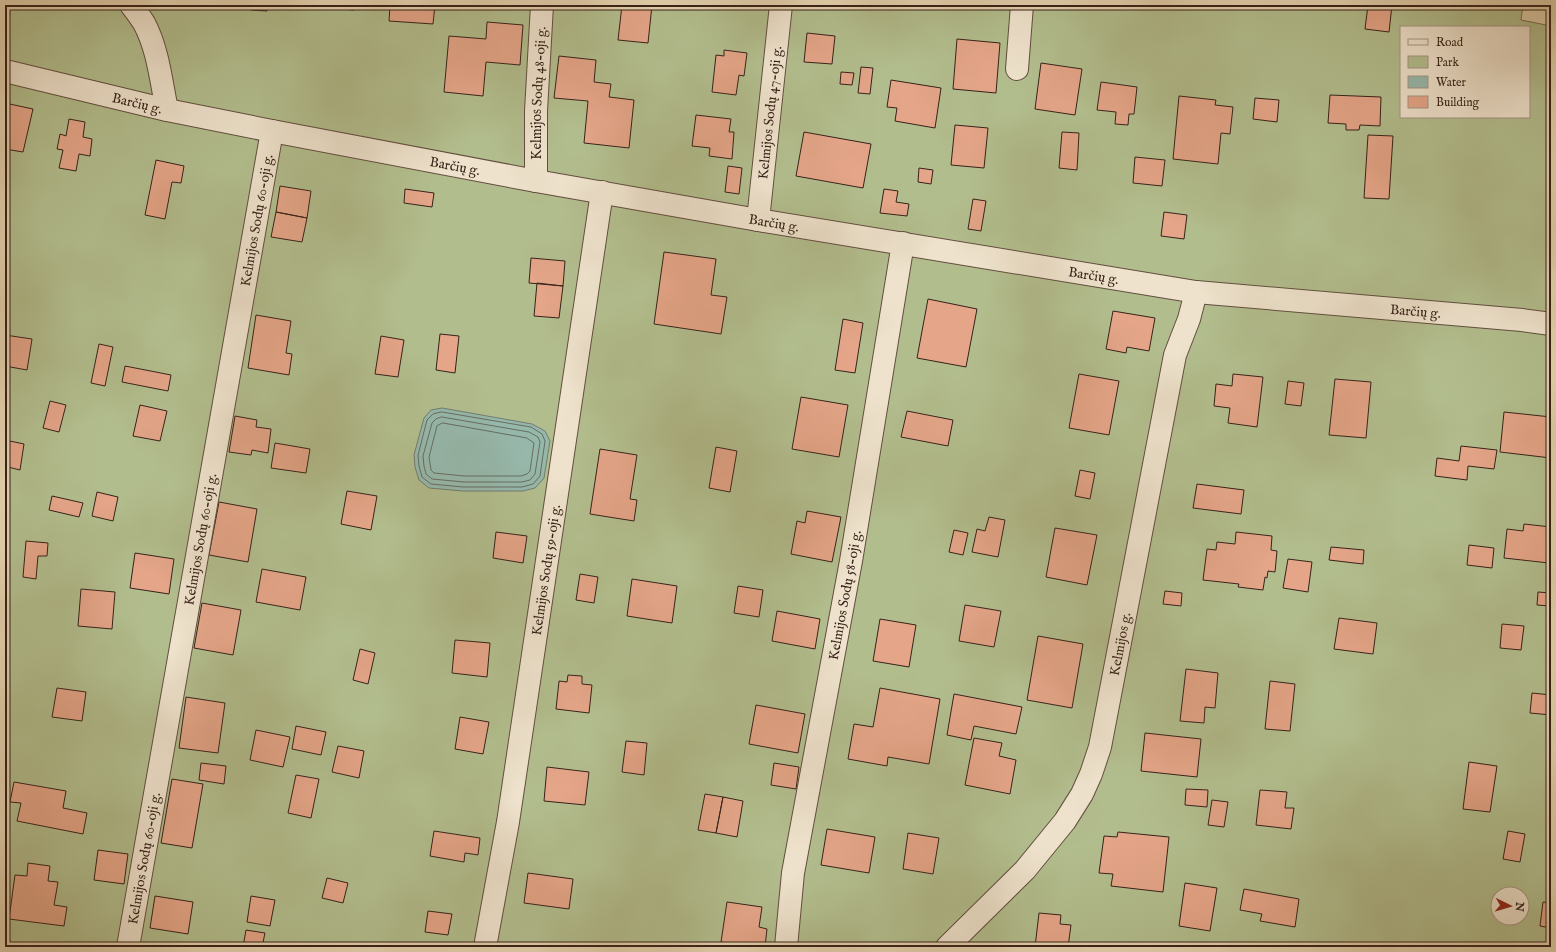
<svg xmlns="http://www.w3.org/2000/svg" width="1556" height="952" font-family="'IM FELL English',serif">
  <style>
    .green { fill: #b2bd8d; stroke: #747053; fill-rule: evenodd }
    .water { fill: #96b8ab; stroke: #707c71 }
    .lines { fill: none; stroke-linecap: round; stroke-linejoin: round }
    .shore { stroke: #666d62; stroke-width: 1 }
    .building { fill: #e4a588; stroke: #372219 }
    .minor-casing { stroke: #624e3f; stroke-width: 24 }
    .minor { stroke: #eee2cc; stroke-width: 22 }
    .labels { text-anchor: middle; stroke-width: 4; stroke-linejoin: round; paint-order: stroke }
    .street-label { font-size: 14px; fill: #372219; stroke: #eee2cc }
  </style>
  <rect width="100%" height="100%" fill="#e5d3b0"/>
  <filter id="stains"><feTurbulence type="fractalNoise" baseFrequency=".005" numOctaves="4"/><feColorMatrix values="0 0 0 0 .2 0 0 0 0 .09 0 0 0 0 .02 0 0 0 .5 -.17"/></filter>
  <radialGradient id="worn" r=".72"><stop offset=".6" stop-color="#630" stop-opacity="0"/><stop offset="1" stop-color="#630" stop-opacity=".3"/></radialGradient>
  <path class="green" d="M5,5H1523L1521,20L1551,26V947H5ZM1401,27H1529V117H1401ZM1498,894H1522V918H1498Z"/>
  <path class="water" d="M442,408L532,424L545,431L550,441L544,478L535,488L523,491H463L429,488L419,480L415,467L414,455L424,418L431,410Z"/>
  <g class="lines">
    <path class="shore" d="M442,412L531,427L542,434L545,441L540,476L533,484L522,487H463L431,484L422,477L419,466L418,455L427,420L433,414Z
      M442,417L529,432L538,437L540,442L535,474L530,480L522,482H464L432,479L426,474L424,466L423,456L432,423L436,419Z
      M443,423L527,438L534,443L530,471L527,474L521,476H464L434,473L431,470L429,457L437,426Z"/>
  </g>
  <path class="building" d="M251,5H267V11L251,10Z
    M329,5H355L354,10L328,8Z
    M390,5H435L433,24L389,21Z
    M622,5H652L648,43L618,40Z
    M1368,5H1392L1389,32L1365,29Z
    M5,12L10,13L5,29Z
    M487,22L523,25L520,65L486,62L483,96L444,92L449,36L486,39Z
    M807,33L835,36L832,64L804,62Z
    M957,39L1000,43L996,93L953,89Z
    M724,50L747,53L744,76L739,75L736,95L712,92L716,55L724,56Z
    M559,56L596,60L594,82L611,84L609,97L634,100L629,148L584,143L588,101L554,98Z
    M1041,63L1082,69L1075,115L1035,109Z
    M861,67L873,68L870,94L858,93Z
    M841,72L854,73L852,85L840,84Z
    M891,80L941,88L935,128L895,121L897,108L887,107Z
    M1101,82L1137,87L1134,114H1129L1128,125L1115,124L1116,112L1097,110Z
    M1330,95L1381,97L1380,126L1360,125L1359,130H1346V124L1328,123Z
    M1179,96L1216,100L1215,105L1233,107L1230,134L1221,133L1218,164L1173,159Z
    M1255,98L1279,100L1277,122L1253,119Z
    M5,103L33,109L23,152L5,149Z
    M696,115L731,119L729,132H734L732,159L709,156L710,148L692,146Z
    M69,119L85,122L83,137L92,139L90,156L79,154L76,171L59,168L63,150L57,149L60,134L66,136Z
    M955,125L988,128L984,168L951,165Z
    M804,132L871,144L863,188L796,176Z
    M1062,132L1079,133L1077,170L1059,168Z
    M1368,135L1393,136L1389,199L1364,198Z
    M1135,157L1165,160L1162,186L1133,183Z
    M156,160L184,166L181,183L172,182L165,219L145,215Z
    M728,166L742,168L739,194L725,192Z
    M919,168L933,170L931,184L918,182Z
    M280,186L311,191L307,218L276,212Z
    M405,189L434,193L432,207L404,203Z
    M884,189L898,191L896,202L909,204L907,216L880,213Z
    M973,199L986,201L981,231L968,229Z
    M276,212L307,218L302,242L271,237Z
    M1164,212L1187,215L1184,239L1161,236Z
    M664,252L716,259L711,295L727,297L721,334L654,324Z
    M531,258L565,261L563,286L529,283Z
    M537,283L563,286L559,318L534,316Z
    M928,299L977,309L966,367L917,358Z
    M1113,311L1155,318L1149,351L1127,347L1126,353L1106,349Z
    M256,315L291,321L286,353L292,354L289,375L248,368Z
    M843,319L863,323L855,373L835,370Z
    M440,334L459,336L455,373L436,370Z
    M5,335L32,339L27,370L5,366Z
    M381,336L404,340L398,377L375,374Z
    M99,344L113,347L105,386L91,383Z
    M125,366L171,375L168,391L122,382Z
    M1079,374L1119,381L1109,435L1069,428Z
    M1233,374L1263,377L1257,427L1228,423L1230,408L1214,406L1216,384L1232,386Z
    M1335,379L1371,382L1366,438L1329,435Z
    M1288,381L1304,383L1301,406L1285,404Z
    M801,397L848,405L839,457L792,449Z
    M50,401L66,405L59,432L43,428Z
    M140,405L167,411L160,441L133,436Z
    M907,411L953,420L948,446L901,437Z
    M1504,412L1551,417V458L1500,452Z
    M235,416L257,420L256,427L271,429L268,453L252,450L251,455L229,452Z
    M5,440L24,444L20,470L8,467L7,472H5Z
    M275,443L310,449L306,473L271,468Z
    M1461,446L1497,450L1494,469L1468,466L1467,480L1435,476L1437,458L1459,461Z
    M716,447L737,451L730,492L709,488Z
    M600,449L637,455L630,499L637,500L634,521L590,514Z
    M1080,470L1095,473L1090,499L1075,496Z
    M1197,484L1244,490L1241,514L1193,508Z
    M347,491L377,496L371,530L341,524Z
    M97,492L118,497L113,521L92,516Z
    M52,496L83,503L79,517L49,510Z
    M219,502L257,509L248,562L209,555Z
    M807,511L841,517L832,562L791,554L797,521L805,523Z
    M989,517L1005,520L998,557L972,552L977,529L985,531Z
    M1524,524L1551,527V549L1549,563L1504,558L1507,529L1523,531Z
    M1055,528L1097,535L1087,585L1046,577Z
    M954,530L968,533L963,555L949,552Z
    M496,532L527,536L523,563L493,558Z
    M1236,532L1272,536L1271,550L1277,551L1275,572L1268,571L1267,578L1265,577L1263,590L1238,587L1239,584L1203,580L1207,549L1216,550L1217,542L1235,544Z
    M26,541L48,543L47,556H38L36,579L23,577Z
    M1469,545L1494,548L1492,568L1467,565Z
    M1331,547L1364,550L1363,564L1329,560Z
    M135,553L174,559L169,594L130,588Z
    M1288,559L1312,562L1308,592L1283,588Z
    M262,569L306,577L300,610L256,602Z
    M580,574L598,577L594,603L576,600Z
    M632,579L677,586L672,623L627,616Z
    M738,586L763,590L759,617L734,613Z
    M81,589L115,592L112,629L78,626Z
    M1165,591L1182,593L1181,606L1163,604Z
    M1538,592L1551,593V606L1537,605Z
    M202,603L241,610L233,655L194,648Z
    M965,605L1001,611L994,647L959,641Z
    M777,611L820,619L815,649L772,641Z
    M1339,618L1377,623L1373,654L1334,649Z
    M880,619L916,625L909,667L873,661Z
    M1502,624L1524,626L1521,650L1500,648Z
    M1038,636L1083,644L1072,708L1027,700Z
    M455,640L490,643L487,677L452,673Z
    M360,649L375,653L368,684L353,680Z
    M1186,669L1218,673L1215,708L1205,707L1204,723L1180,721Z
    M568,675L582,676V684L592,685L589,713L556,709L559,681L567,682Z
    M1270,681L1295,684L1290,731L1265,729Z
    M57,688L86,692L82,721L52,717Z
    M880,688L940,699L929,764L888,757L887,766L848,759L854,724L873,727Z
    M1532,693L1551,695V715L1530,713Z
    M954,694L1022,707L1016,734L974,726L971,740L947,735Z
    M186,697L225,703L218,753L179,748Z
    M756,705L805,714L798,753L749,744Z
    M460,717L489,722L483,754L455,749Z
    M296,726L326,732L321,755L292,749Z
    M256,730L290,737L283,767L250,760Z
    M1145,733L1201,739L1197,777L1141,771Z
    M974,738L1002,743L999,756L1016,760L1010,794L965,785Z
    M626,741L647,743L644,775L622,772Z
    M338,746L364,751L359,778L332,772Z
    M1469,762L1497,766L1490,812L1463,809Z
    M201,763L226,766L224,784L199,780Z
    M774,763L799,767L796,789L771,785Z
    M547,767L589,772L585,805L544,801Z
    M296,775L319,779L311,818L288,813Z
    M172,779L203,784L192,848L161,843Z
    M14,782L66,791L63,808L87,813L83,834L17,821L21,803L10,802Z
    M1186,789L1208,790L1207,807L1185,805Z
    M1260,790L1287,792L1285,808H1294L1291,829L1256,825Z
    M705,794L723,797L716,833L698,830Z
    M723,797L743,801L737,837L716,833Z
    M1212,800L1228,802L1224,827L1208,825Z
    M827,829L875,837L869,873L821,865Z
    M434,831L480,838L478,855L465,853L464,862L430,856Z
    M1508,831L1525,834L1520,862L1503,859Z
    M1118,832L1169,837L1163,892L1111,886L1113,874L1099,873L1104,836L1117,837Z
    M908,833L939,838L933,874L903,869Z
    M98,850L128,854L124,884L94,880Z
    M28,863L50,866L48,881L58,882L54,905L67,907L64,926L9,919L15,875L27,876Z
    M528,873L573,879L569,909L524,903Z
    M327,878L348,883L343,903L322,898Z
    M1185,883L1217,888L1210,931L1179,926Z
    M1244,889L1299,899L1295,927L1260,921L1262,914L1240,910Z
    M155,896L193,902L188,934L150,928Z
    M251,896L275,900L270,926L247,922Z
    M727,902L762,907L759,927L767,929L765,947H753L721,942Z
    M1543,902L1551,903V928L1540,926Z
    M428,911L452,914L448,935L425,932Z
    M1039,913L1061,915L1060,924L1071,925L1068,947H1035Z
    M246,930L265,933L262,947H243Z
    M806,945L822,947H806Z"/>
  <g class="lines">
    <g class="minor-casing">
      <g id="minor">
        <path d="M131,5C136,11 140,17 144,23C158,49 161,81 167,110"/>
        <path d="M1017,69L1022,5"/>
        <path id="s1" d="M5,71L167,110L272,131L536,181L758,220L1196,292L1522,320L1551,324"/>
        <path id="s2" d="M536,181V111L542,5"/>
        <path id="s3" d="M758,220L781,5"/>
        <path id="s4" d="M128,947L272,131"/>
        <path id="s5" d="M485,947L508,822L602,192"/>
        <path id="s6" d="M786,947L793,873L851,561L903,243"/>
        <path id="s7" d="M947,947L1025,870L1065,821L1082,794L1091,774L1100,747L1175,355L1189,319L1196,292"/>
      </g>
    </g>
    <use href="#minor" class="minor"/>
  </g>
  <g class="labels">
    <g class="street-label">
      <text dy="5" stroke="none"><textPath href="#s2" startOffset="88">Kelmijos Sodų 48-oji g.</textPath></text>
      <text dy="5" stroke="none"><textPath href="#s1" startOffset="136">Barčių g.</textPath></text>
      <text dy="5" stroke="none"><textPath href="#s3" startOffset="108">Kelmijos Sodų 47-oji g.</textPath></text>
      <text dy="5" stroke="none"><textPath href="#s1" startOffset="460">Barčių g.</textPath></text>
      <text dy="5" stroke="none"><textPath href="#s4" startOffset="738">Kelmijos Sodų 60-oji g.</textPath></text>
      <text dy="5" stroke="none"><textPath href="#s1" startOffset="784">Barčių g.</textPath></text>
      <text dy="5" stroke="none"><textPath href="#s1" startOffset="1108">Barčių g.</textPath></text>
      <text dy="5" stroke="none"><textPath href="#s1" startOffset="1432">Barčių g.</textPath></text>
      <text dy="5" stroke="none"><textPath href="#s4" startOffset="414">Kelmijos Sodų 60-oji g.</textPath></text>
      <text dy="5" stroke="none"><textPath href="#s5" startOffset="382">Kelmijos Sodų 59-oji g.</textPath></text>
      <text dy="5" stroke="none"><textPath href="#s6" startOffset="357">Kelmijos Sodų 58-oji g.</textPath></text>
      <text dy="5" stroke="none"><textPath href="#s7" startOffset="360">Kelmijos g.</textPath></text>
      <text dy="5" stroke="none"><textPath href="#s4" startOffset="90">Kelmijos Sodų 60-oji g.</textPath></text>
    </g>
  </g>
  <rect width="1556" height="952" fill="none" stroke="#e5d3b0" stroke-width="20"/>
  <rect x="6" y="6" width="1544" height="940" fill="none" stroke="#372219" stroke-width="2"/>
  <rect x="10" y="10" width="1536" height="932" fill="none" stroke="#372219"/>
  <rect x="1400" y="26" width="130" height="92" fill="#eee2cc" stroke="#a59584"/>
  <rect x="1408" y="39" width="20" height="6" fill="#eee2cc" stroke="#a59584"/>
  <text x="1436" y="46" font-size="12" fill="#372219">Road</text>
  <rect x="1408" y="56" width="20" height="12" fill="#b2bd8d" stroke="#a59584"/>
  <text x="1436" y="66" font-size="12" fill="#372219">Park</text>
  <rect x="1408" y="76" width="20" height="12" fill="#96b8ab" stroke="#a59584"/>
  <text x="1436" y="86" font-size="12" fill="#372219">Water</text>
  <rect x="1408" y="96" width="20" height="12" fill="#e4a588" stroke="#a59584"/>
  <text x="1436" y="106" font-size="12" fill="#372219">Building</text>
  <g transform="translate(1510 906) rotate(95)"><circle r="19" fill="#eee2cc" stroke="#a59584"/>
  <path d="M0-3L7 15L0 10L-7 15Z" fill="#8f2418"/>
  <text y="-6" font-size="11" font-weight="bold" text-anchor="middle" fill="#372219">N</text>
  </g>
  <rect width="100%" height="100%" filter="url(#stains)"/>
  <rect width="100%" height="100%" fill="url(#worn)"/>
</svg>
